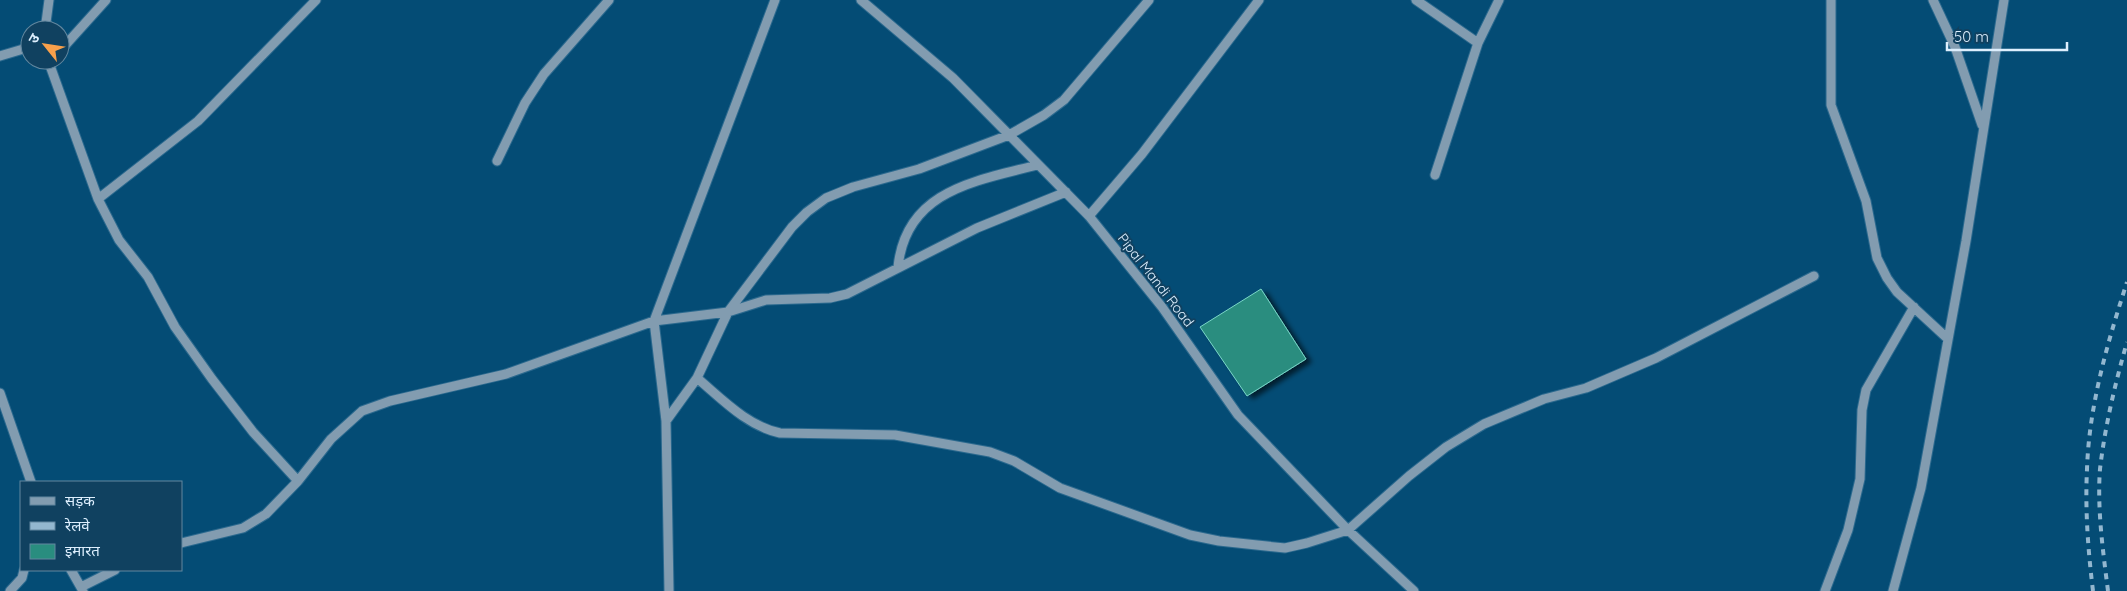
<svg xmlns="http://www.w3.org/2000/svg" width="2127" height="591" font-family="Quicksand,'Noto Sans Devanagari',sans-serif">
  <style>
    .building { fill: #298d7f; stroke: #7ad7c7; filter: url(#shadow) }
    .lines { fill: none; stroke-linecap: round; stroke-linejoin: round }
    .minor-casing { stroke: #2b698e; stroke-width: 11 }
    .minor { stroke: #829cb0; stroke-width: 9 }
    .rail { stroke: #93b7cf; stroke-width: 4; stroke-dasharray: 6 6; stroke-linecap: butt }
    .labels { text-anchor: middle; stroke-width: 4; stroke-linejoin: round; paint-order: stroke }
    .street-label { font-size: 14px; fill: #ddeffe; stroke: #104160 }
  </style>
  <defs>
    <filter id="shadow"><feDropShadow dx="5.5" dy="3" stdDeviation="2.5" flood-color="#0009"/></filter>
  </defs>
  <rect width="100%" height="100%" fill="#044c75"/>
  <path class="building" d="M1261,289L1306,359L1247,396L1200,327Z"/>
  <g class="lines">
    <g class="minor-casing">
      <path id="minor" d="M861,0L953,78L1089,216L1162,307L1238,415L1348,530L1414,591
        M1416,0L1478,43
        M1831,0V105L1866,201L1877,258L1887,278L1897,292L1948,339
        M1933,0L1955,47L1982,125
        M45,30L49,0
        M60,51L106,0
        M0,56L30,47
        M48,60L98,199L119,240L148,277L175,327L212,379L253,432L298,481
        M497,161L525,103L544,74L609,0
        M1435,175L1478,43L1499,0
        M98,199L198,121L316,0
        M1089,216L1142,154L1259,0
        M898,267C906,190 976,181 1037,165
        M697,378C722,399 747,426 780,433L895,435L990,452L1014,461L1060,488L1190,535L1219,541L1285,548L1307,543L1348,530L1409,476L1446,447L1484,424L1544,399L1586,388L1656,358L1814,276
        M0,393L31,482
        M666,421L697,378L728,312L792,227L807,212L826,198L853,187L919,169L1009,135L1044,115L1064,100L1149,0
        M181,543L243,528L266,514L298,481L331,439L362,411L390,401L506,374L654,321L728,312L766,300L830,298L847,294L977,228L1066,192
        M71,570L83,591
        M81,587L115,570
        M10,591L22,578L24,570
        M669,591L666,421L654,321L775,0
        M1825,591L1848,530L1860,479L1862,410L1866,390L1914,307
        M1893,591L1921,488L1966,241L2004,0"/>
    </g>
    <use href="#minor" class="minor"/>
    <path class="rail" d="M2093,591C2088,550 2085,510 2087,469C2089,405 2108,341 2127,282
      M2108,591C2103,551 2097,509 2100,469C2105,426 2115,384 2127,342"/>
  </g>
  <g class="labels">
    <g class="street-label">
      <text transform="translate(1156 280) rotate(52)" y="5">Pipal Mandi Road</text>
    </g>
  </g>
  <rect x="20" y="481" width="162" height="90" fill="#104160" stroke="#62879f"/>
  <rect x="30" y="497" width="25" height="8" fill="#829cb0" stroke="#62879f"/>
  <text x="65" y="506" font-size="15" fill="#ddeffe">सड़क</text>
  <rect x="30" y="522" width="25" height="8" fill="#93b7cf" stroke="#62879f"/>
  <text x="65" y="531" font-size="15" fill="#ddeffe">रेलवे</text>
  <rect x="30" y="544" width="25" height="15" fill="#298d7f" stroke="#62879f"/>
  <text x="65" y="556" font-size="15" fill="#ddeffe">इमारत</text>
  <g transform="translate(45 45) rotate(300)"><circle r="24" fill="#104160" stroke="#62879f"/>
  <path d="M0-4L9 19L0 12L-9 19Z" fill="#f8a04b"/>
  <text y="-8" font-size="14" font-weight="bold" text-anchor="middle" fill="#ddeffe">उ</text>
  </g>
  <path d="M1947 42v8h120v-8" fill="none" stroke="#ddeffe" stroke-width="2.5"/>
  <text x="1954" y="42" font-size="15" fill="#ddeffe" stroke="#104160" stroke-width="4" paint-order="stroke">50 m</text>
</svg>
